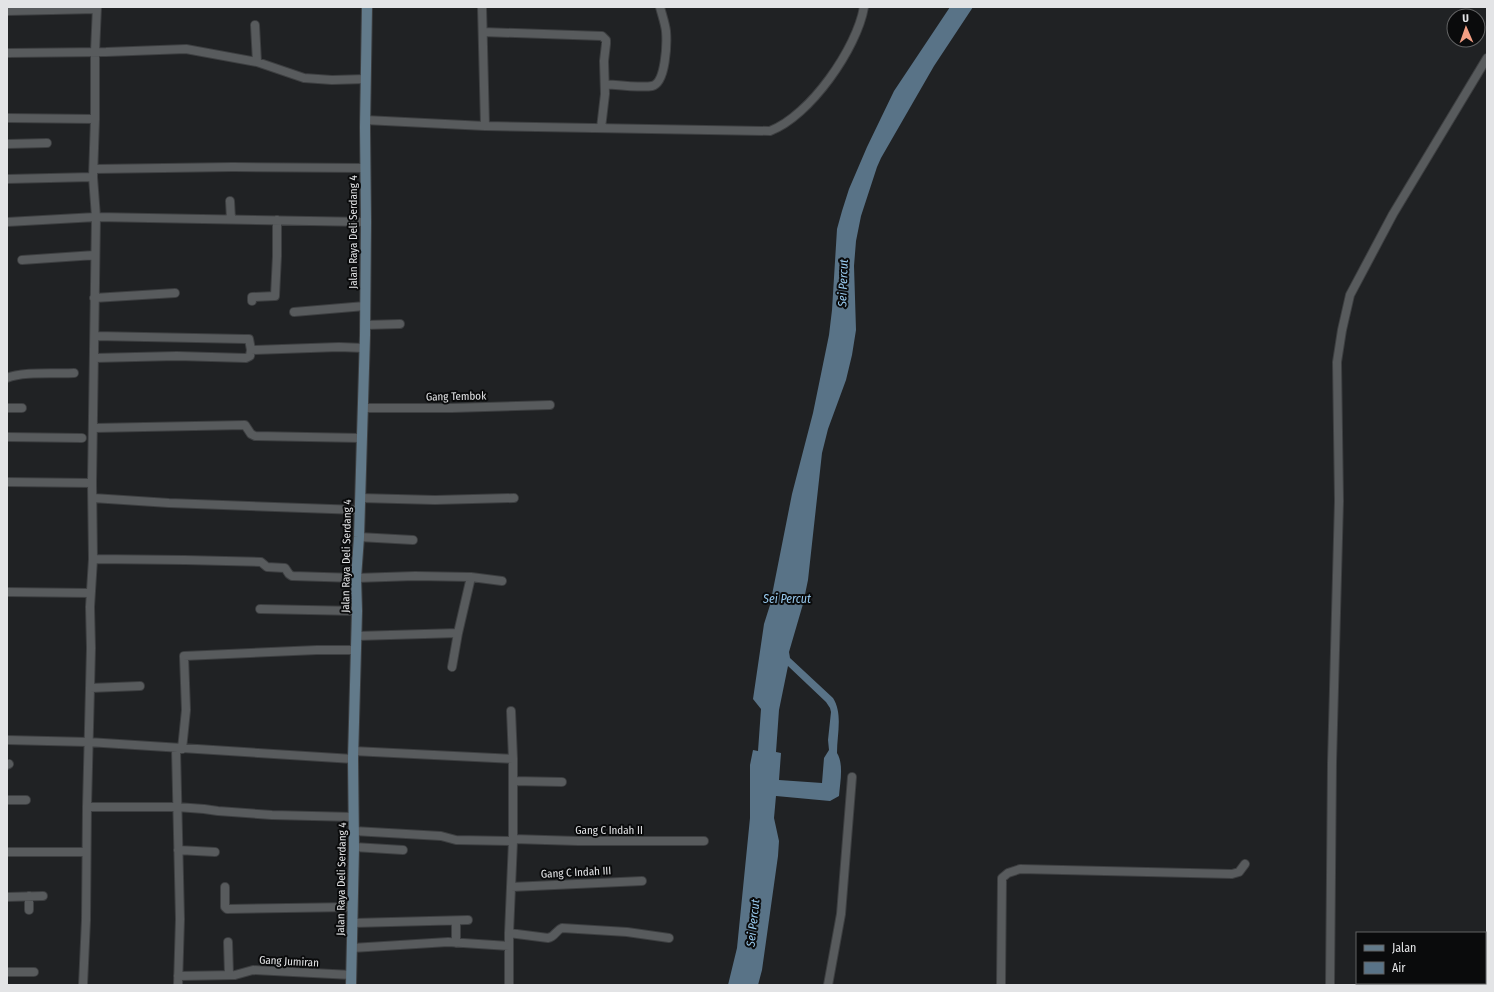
<svg xmlns="http://www.w3.org/2000/svg" width="1494" height="992" font-family="'Fira Sans Condensed',sans-serif">
  <style>
    .water { fill: #597387; fill-rule: evenodd }
    .lines { fill: none; stroke-linecap: round; stroke-linejoin: round }
    .street-casing { stroke: #3d3f41; stroke-width: 10 }
    .secondary-casing { stroke: #3d3f41; stroke-width: 12 }
    .street { stroke: #585b5d; stroke-width: 8 }
    .secondary { stroke: #627a8a; stroke-width: 10 }
    .labels { text-anchor: middle; stroke-width: 4; stroke-linejoin: round; paint-order: stroke }
    .street-label { font-size: 11px; fill: #e3e4e6; stroke: #0a0b0c }
    .water-label { font-size: 12px; font-style: italic; fill: #99cbf0; stroke: #0a0b0c }
  </style>
  <rect width="100%" height="100%" fill="#202224"/>
  <path class="water" d="M950,7H973L934,66L881,158L877,167L861,216L856,241L854,266L856,330L852,355L846,380L828,429L822,453L808,580L803,604L789,652L790,658L833,698C843,714 837,734 837,753C844,764 840,783 839,796L830,801L776,796L774,818L779,841L778,856L762,970L758,985H728L737,948L750,818V765L753,750L758,751L761,709L753,699L764,624L770,605L792,494L813,413L829,335L832,310L837,229L842,211L849,189L867,147L894,91ZM788,666L826,702L830,708L831,712L828,740L829,750L824,758L822,783L779,780L781,753L776,752L779,710Z"/>
  <g class="lines">
    <g class="street-casing">
      <path id="street" d="M482,7L485,126
        M7,11L97,9
        M255,25L257,62
        M483,32L602,36L606,40V44L604,61L605,94L601,128
        M7,53L106,52L186,49L257,62L304,78L332,80L366,79
        M605,84C617,85 642,88 652,86C666,83 667,43 666,31C665,23 662,15 660,7
        M7,118L95,119
        M365,120L485,126L770,131C810,116 857,48 864,7
        M7,144L47,143
        M94,169L233,167L366,168
        M7,179L93,177
        M230,201L231,219
        M7,222L96,217L366,222
        M22,260L95,255
        M94,298L175,293
        M252,301V297L275,296L277,256V220
        M294,312L365,306
        M365,325L400,324
        M95,336L245,339H249L251,350L339,347L364,348
        M94,358L177,356L246,358L250,356L251,350
        M7,378C22,371 56,374 74,373
        M7,408H22
        M363,408H452L550,405
        M94,428L245,425L251,434L255,436L361,438
        M7,437L82,438
        M7,482L92,483
        M93,498L169,503L359,510
        M360,498L435,500L514,498
        M359,537L413,540
        M93,559L185,560L261,562L267,567L285,568L289,574L292,576L356,578L415,576L471,577L502,581
        M7,592L90,593
        M260,609L357,611
        M357,636L458,633L471,577
        M452,667L458,633
        M90,688L140,686
        M511,711L513,759
        M7,740L88,742L353,759
        M176,749L180,919L178,985
        M182,749L186,710L184,656L317,650H356
        M353,751L513,759V841L509,933V985
        M7,765L9,764
        M513,781L562,782
        M7,800H26
        M87,807H177L204,809L218,811L272,815L354,817
        M354,831L441,836L456,840L513,841
        M513,839L578,841H704
        M354,847L403,850
        M178,850L215,852
        M7,852H86
        M225,887V907L227,909L353,907
        M511,887L642,881
        M29,896V910
        M7,897L43,896
        M353,923L468,920
        M509,933L548,938C555,937 556,930 562,928L627,932L669,938
        M228,942L229,975
        M456,943V921
        M352,948L448,942L509,946
        M7,972H34
        M178,976L235,975L253,970L352,975
        M83,985L86,920L87,807L91,648L90,607L93,559L92,483L96,217L93,177L95,119V52L97,7
        M828,985L841,914L852,777
        M1001,985L1002,878L1008,873L1020,869L1232,874L1239,872L1245,864
        M1330,985L1332,763L1339,501L1337,362L1342,330L1350,295L1393,214L1487,58"/>
    </g>
    <g class="secondary-casing">
      <path id="secondary" d="M351,985L354,847L353,759L357,611L356,578L359,537L365,335L366,222L365,127L367,7"/>
    </g>
    <use href="#street" class="street"/>
    <use href="#secondary" class="secondary"/>
  </g>
  <g class="labels">
    <g class="street-label">
      <text transform="translate(353 232) rotate(-90)" y="4">Jalan Raya Deli Serdang 4</text>
      <text transform="translate(456 396) rotate(-1)" y="4">Gang Tembok</text>
      <text transform="translate(346 556) rotate(-89)" y="4">Jalan Raya Deli Serdang 4</text>
      <text x="609" y="834">Gang C Indah II</text>
      <text transform="translate(576 872) rotate(-3)" y="4">Gang C Indah III</text>
      <text transform="translate(341 879) rotate(-89)" y="4">Jalan Raya Deli Serdang 4</text>
      <text transform="translate(289 961) rotate(3)" y="4">Gang Jumiran</text>
    </g>
    <g class="water-label">
      <text transform="translate(843 283) rotate(-88)" y="4">Sei Percut</text>
      <text x="787" y="603">Sei Percut</text>
      <text transform="translate(753 923) rotate(-84)" y="4">Sei Percut</text>
    </g>
  </g>
  <rect width="1494" height="992" fill="none" stroke="#e3e4e6" stroke-width="16"/>
  <rect x="1356" y="932" width="130" height="52" fill="#0a0b0c" stroke="#616263"/>
  <rect x="1364" y="945" width="20" height="6" fill="#627a8a" stroke="#616263"/>
  <text x="1392" y="952" font-size="12" fill="#e3e4e6">Jalan</text>
  <rect x="1364" y="962" width="20" height="12" fill="#597387" stroke="#616263"/>
  <text x="1392" y="972" font-size="12" fill="#e3e4e6">Air</text>
  <g transform="translate(1466 28) rotate(358)"><circle r="19" fill="#0a0b0c" stroke="#616263"/>
  <path d="M0-3L7 15L0 10L-7 15Z" fill="#f39f84"/>
  <text y="-6" font-size="11" font-weight="bold" text-anchor="middle" fill="#e3e4e6">U</text>
  </g>
</svg>
